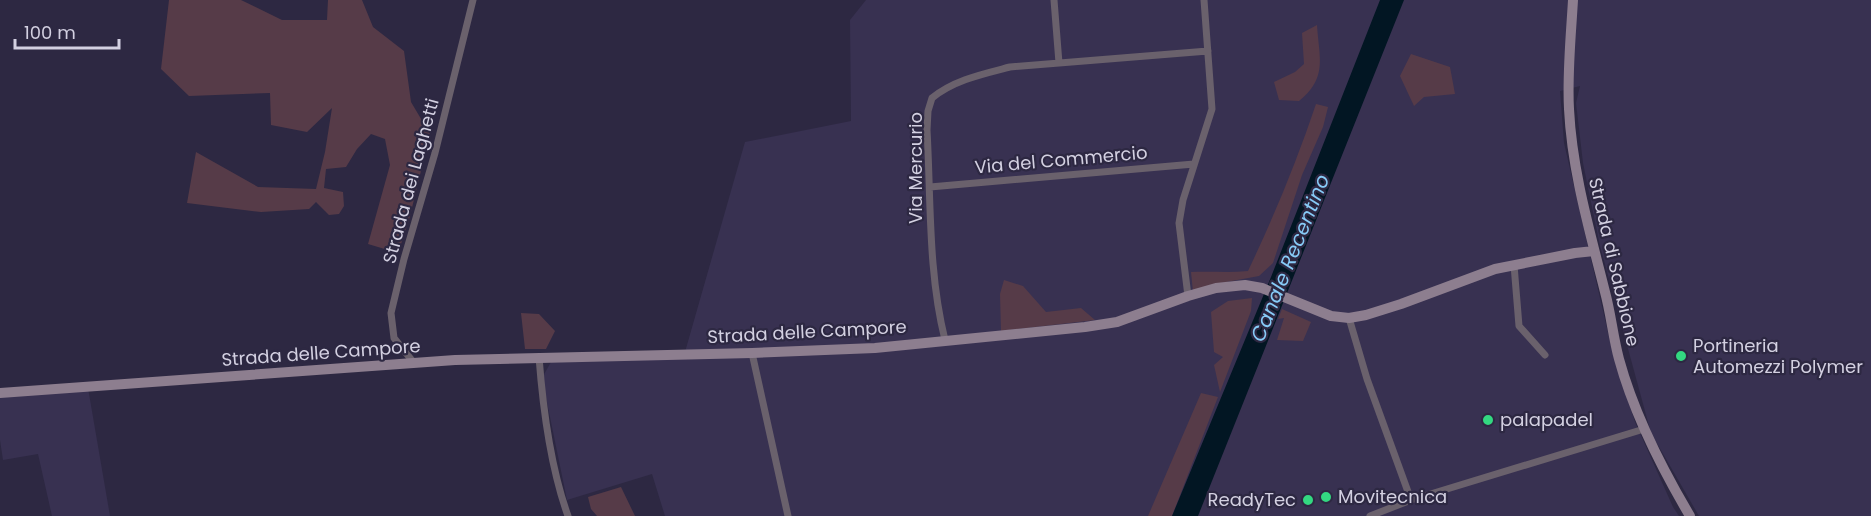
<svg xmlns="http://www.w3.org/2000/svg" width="1871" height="516" font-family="Poppins,sans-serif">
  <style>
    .built { fill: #383151 }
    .green { fill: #563b48 }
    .water { fill: #021623 }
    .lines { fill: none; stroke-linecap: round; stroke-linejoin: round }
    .street { stroke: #6a616c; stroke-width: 7 }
    .secondary { stroke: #8d7e8f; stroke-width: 10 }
    .poi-dot { fill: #33d881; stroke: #2d2842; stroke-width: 2 }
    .labels { text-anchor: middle; stroke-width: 4.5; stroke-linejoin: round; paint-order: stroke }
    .street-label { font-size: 18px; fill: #d3d0e1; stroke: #2d2842 }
    .poi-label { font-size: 18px; fill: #d3d0e1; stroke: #2d2842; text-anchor: start }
    .water-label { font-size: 20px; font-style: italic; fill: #87cbf7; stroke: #2d2842 }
  </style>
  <rect width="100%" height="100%" fill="#2d2842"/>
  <path class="built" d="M866,0H1871V516H1699L1651,433L1600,246L1583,163L1576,103L1580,86L1560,91L1564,143L1613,354L1635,422L1673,507L1679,516H665L652,474L567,500L542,378L551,362L685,352L745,142L851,121L850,20Z
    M88,388L110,516H52L38,454L3,460L0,440V396Z"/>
  <path class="green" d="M169,0H241L282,20H327L328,0H362L373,27L404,51L411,102L430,134L409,220L398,253L368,244L390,165L385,139L371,134L357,149L346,167L326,169L324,188L343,192L344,206L339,214L329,215L316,202L309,209L261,212L187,203L196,152L258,187L316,189L325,152L332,108L307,132L271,125L270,93L189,96L161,69Z
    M1317,25C1319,58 1328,77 1299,101L1279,100L1274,82L1295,72L1304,64L1302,33Z
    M1411,54L1450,67L1455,94L1424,97L1414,106L1400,76Z
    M1316,104L1328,107L1323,127L1302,175L1273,263L1259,276L1221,283L1193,292L1191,272C1210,271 1229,273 1248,271C1274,216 1297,161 1316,104Z
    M1004,280L1023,286L1046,312L1081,308L1095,320L1001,331L1000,294Z
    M1252,298L1251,311L1220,392L1214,365L1223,357L1214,352L1211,312L1228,301Z
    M1282,309L1311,322L1303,341L1277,340L1284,318L1278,319Z
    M521,313L539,314L555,331L546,349H525Z
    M1201,393L1218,397L1172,516H1148Z
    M621,487L635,516H597L591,509L588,497Z"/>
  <path class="water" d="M1380,0H1404L1198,516H1172L1271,277Z"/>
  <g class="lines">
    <path class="street" d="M1054,0L1059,63
      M930,187L1194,164
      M1514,265L1519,326L1545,355
      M1188,296L1179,223L1183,200L1212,109L1204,0
      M1349,318L1367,379L1411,500
      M945,340C928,272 931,200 927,130L928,111L932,98C954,80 983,74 1010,67L1208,51
      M752,353L788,516
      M539,357C543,410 550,466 568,516
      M414,363L394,338L391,313L404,259L435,153L473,0
      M1370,516L1411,500L1644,429"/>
    <path class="secondary" d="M1573,0C1571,35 1567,74 1569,109C1572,171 1590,232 1605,292C1611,314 1613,337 1619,359C1634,414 1661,467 1690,516
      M0,393L455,360L752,353L875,348L1085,327L1117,322L1188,296L1216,288L1245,285L1262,288L1331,316L1349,318L1366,315L1401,304L1495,269L1575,253L1594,251"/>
  </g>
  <g class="poi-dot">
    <circle cx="1681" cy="356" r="6"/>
    <circle cx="1488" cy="420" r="6"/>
    <circle cx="1326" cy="497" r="6"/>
    <circle cx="1308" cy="500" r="6"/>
  </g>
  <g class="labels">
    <g class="street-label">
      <text transform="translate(1061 160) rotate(-5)" y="6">Via del Commercio</text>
      <text transform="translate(916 168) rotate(-90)" y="6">Via Mercurio</text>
      <text transform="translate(411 181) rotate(-75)" y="6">Strada dei Laghetti</text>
      <text transform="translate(1614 262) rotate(77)" y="6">Strada di Sabbione</text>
      <text transform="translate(807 332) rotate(-3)" y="6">Strada delle Campore</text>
      <text transform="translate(321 353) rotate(-4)" y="6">Strada delle Campore</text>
    </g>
    <g class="poi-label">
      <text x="1693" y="352">Portineria<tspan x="1693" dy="21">Automezzi Polymer</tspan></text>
      <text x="1500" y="426">palapadel</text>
      <text x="1338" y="503">Movitecnica</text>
      <text x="1296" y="506" text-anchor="end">ReadyTec</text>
    </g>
    <g class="water-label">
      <text transform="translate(1290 258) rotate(-68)" y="7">Canale Recentino</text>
    </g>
  </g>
  <path d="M15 39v9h104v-9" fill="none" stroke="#d3d0e1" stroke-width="3"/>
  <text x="24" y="39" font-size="18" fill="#d3d0e1" stroke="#2d2842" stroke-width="4.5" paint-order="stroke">100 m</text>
</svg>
